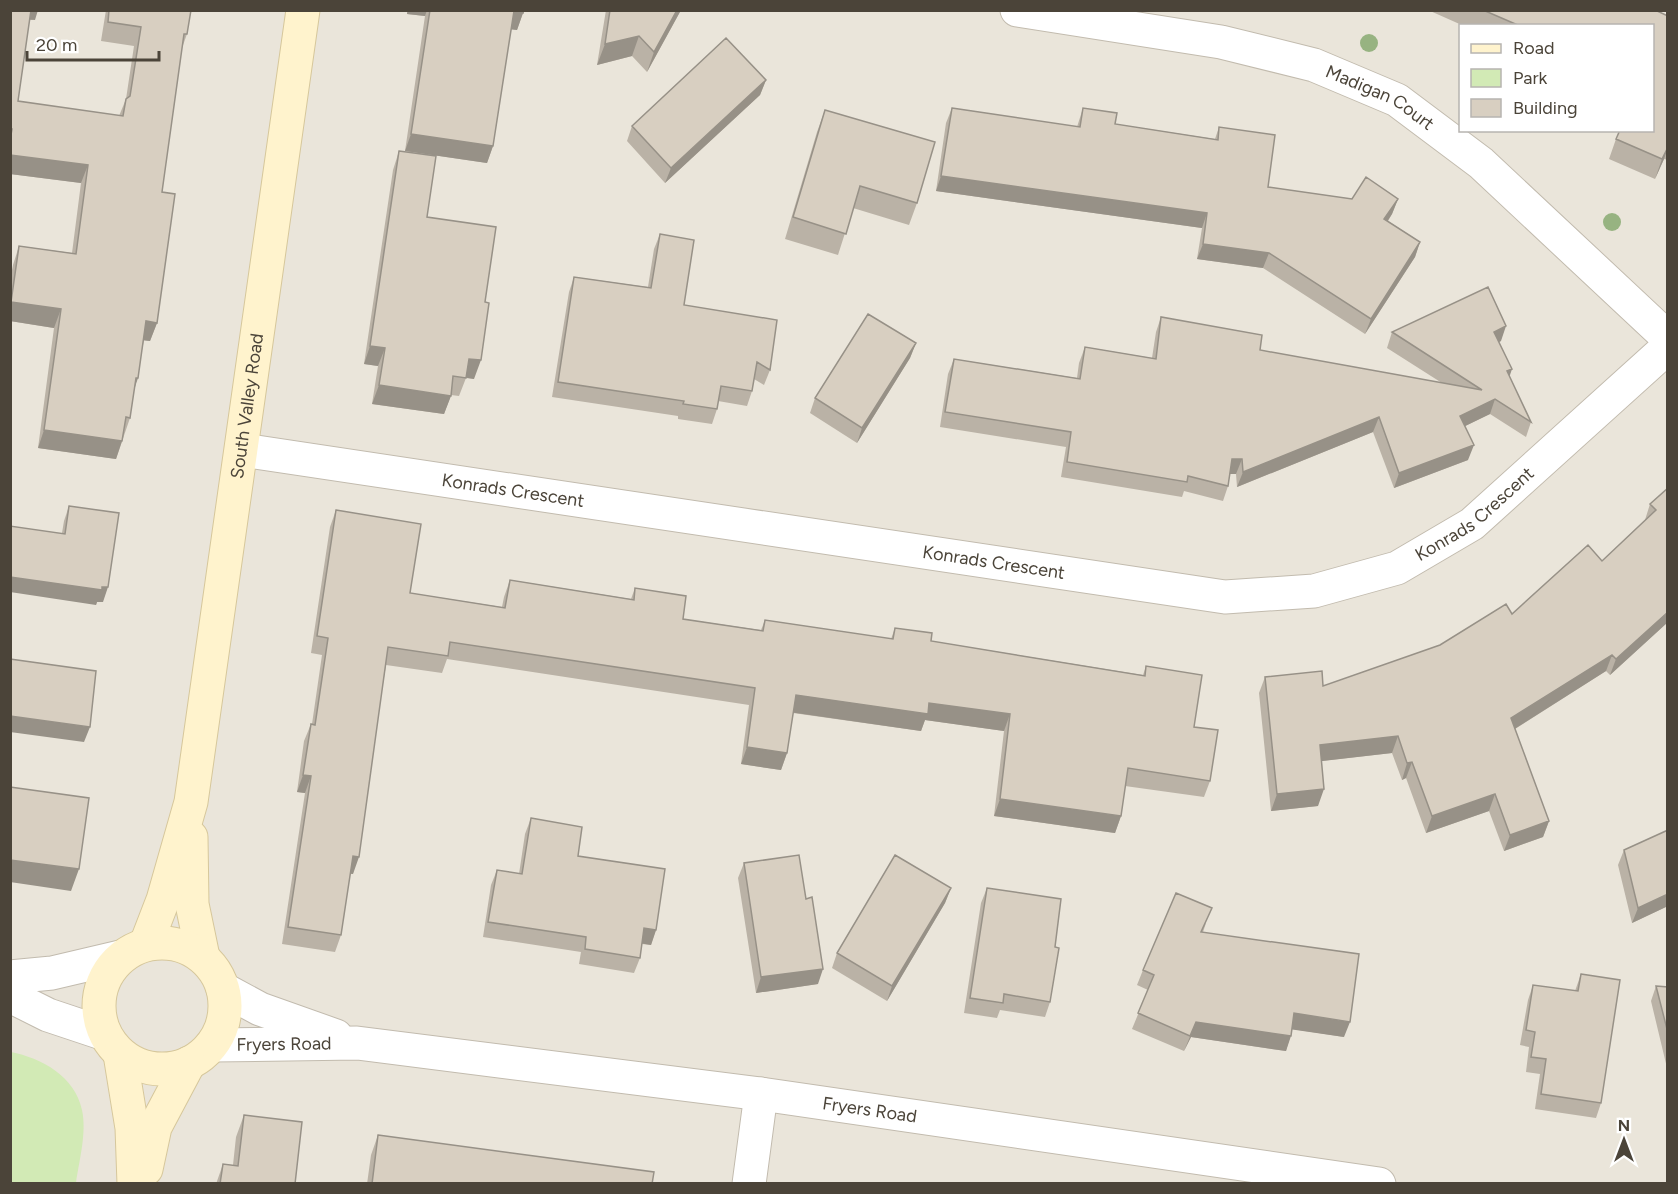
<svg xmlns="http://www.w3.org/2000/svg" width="1678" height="1194" font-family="Figtree,sans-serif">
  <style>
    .residential { fill: #eae5da; fill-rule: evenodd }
    .green { fill: #d2eab5 }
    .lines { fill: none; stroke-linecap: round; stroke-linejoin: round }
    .minor-casing { stroke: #c2bbae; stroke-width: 35 }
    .tertiary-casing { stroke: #c2bbae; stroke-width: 35 }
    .secondary-casing { stroke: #d6c79b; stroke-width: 35 }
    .minor { stroke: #fff; stroke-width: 33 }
    .tertiary { stroke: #fff; stroke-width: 33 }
    .secondary { stroke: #fff3cd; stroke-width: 33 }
    .tree { fill: #97b381 }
    .wall { fill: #bab2a6 }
    .shaded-wall { fill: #979187 }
    .building { fill: #d8cfc1; stroke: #979187; stroke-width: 1.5 }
    .labels { text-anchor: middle; stroke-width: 5; stroke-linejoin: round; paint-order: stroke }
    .street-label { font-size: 18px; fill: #4b4439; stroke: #fff }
  </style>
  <rect width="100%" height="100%" fill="#f6f3ec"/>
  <path class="residential" d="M11,11H1667V1183H11ZM1460,26H1652V130H1460Z"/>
  <path class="green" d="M11,1052C41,1058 75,1076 82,1110C87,1133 79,1161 76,1183H11Z"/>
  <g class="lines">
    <g class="minor-casing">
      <g id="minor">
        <path id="s1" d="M1017,10L1221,42L1314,65L1397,100L1481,163L1668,338"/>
        <path id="s2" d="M242,450L1225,597L1314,591L1397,568L1472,524L1668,347"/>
        <path d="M749,1184L761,1094"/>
      </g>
    </g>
    <g class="tertiary-casing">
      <g id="tertiary">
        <path d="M10,977L52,973L120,957"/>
        <path d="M223,989L260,1009L336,1036"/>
        <path d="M10,996L48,1015L105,1034"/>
        <path id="s3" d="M212,1045L357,1043L761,1094L1379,1184"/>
      </g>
    </g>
    <g class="secondary-casing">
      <g id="secondary">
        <path d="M191,837L192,904L203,957"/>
        <circle cx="162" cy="1006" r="63"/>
        <path id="s4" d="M146,944L163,900L191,802L303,10"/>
        <path d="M120,1054L132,1128L134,1184"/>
        <path d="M146,1169L155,1127L189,1063"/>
      </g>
    </g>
    <use href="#minor" class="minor"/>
    <use href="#tertiary" class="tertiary"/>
    <use href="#secondary" class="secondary"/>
  </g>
  <g class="tree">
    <circle cx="1369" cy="43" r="9"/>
    <circle cx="1612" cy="222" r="9"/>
  </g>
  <path class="wall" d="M10,10L35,20H29L18,101L119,116L126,99L134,46L101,41L106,10H191L187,34L182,48L162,192L157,323L150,341L144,340L134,391L130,418L116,459L38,448L54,328L10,321V280L13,265L19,246L72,253L81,183L10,174Z
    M407,10H524L517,30L511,29L493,146L487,163L405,151L425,16L407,14Z
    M606,10H681L647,72L632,56L597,65Z
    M1428,10H1655L1668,16V160L1664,159L1655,179L1609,159L1616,139L1653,130V26H1464Z
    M766,80L760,95L665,183L627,141L632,126Z
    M952,108L1077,127L1083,108L1115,124L1215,139L1219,127L1268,187L1352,199H1398L1392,214L1388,221L1420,242L1415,257L1365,334L1263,268L1197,259L1202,228L936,191L946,123Z
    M825,110L917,203L909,225L853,208L838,255L785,239L817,132Z
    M399,151L427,217L474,379L466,378L459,396L451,395L444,414L372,404L378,366L364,364L393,170Z
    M660,234L684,305L770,370L764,385L754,379L752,391L747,406L718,401L717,409L712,424L678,419V416L552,397L569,292L574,277L648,287L654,249Z
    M1161,317L1260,350L1442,383L1387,348L1392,332L1501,341L1499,342L1509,376L1531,422L1526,437L1490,414L1465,426L1468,460L1394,488L1373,432L1237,487L1236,474H1230L1228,486L1223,501L1184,491L1182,497L1061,477L1066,447L940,427L948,374L954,359L1077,378L1079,363L1085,347L1152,358L1156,332Z
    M916,343L910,358L857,443L810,413L815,398Z
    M1668,488V622L1610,675L1606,671L1515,729L1549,821L1543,837L1504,851L1489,811L1426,833L1406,778L1402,780L1392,753L1321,761L1318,806L1271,811L1259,693L1265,677L1323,686L1440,645L1512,614L1602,561L1645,520L1650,504Z
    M69,506L103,602H97L96,605L62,533L64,521Z
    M336,510L410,593L502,607L504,597L510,580L631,599L635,588L683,619L761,630L765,620L891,639L895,628L931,641L1143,675L1146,666L1194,727L1210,781L1204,797L1125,786L1121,816L1115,833L994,816L1004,731L925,720L921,731L793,713L787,753L781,770L741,764L749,705L447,659L442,673L386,665L353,874H350L341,935L335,952L282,944L305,793L297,792L304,741L311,724H312L322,655L311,653L330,527Z
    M531,818L578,856L656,930L651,945L642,944L640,958L634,973L579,964L581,952L483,937L491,885L497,870L519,874L525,834Z
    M1668,830V906L1632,923L1618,865L1624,850Z
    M744,863L806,899L818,984L756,993L738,878Z
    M951,888L945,903L887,1001L832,968L837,953Z
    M987,888L1055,947L1050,1002L1045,1017L1000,1010L997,1018L964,1013L981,903Z
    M1206,923L1203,932L1344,1037L1292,1029L1286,1051L1191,1037L1184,1051L1132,1029L1148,990L1137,985L1143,970Z
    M1581,974L1601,1103L1596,1118L1535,1109L1540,1074L1526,1072L1529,1047L1520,1045L1528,1000L1533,985L1575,991Z
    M1656,986L1668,987V1072L1651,1001Z
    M244,1115L295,1184H216L223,1164L233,1165L236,1137Z
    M378,1135L652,1184H367L371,1155Z"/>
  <path class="shaded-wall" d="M29,10H38L35,20L25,19Z
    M408,10H427L425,16L407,14Z
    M677,10H681L647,72L654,52Z
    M514,11L523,13L517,30L507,29Z
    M639,36L632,56L597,65L605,44Z
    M766,80L760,95L665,183L671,168Z
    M411,134L493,146L487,163L405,151Z
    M1668,147L1664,159L1655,179L1662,159Z
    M10,155L88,165L81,183L10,174Z
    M941,176L1207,213L1202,228L936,191Z
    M1398,199L1392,214L1379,234L1384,219Z
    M1420,242L1415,257L1365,334L1371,319Z
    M1203,244L1269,253L1263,268L1197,259Z
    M11,302L61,309L54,328L10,321Z
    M146,321L157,323L150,341L140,340Z
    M1506,326L1501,341L1489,347L1494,332Z
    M916,343L910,358L857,443L862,428Z
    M370,346L385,348L378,366L364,364Z
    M469,359L481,360L474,379L462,377Z
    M1512,369L1507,384V371Z
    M136,378H138L132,396Z
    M379,385L451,396L444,414L372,404Z
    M1495,399L1490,414L1455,431L1460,416Z
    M1379,417L1373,432L1237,487L1243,472Z
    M44,430L122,441L116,459L38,448Z
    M1474,445L1468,460L1394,488L1399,473Z
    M1232,459H1242L1236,474H1227Z
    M10,577L102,587H108L103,602H97L96,605L10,592Z
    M1668,612V622L1610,675L1616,659Z
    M1612,655L1606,671L1505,735L1511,718Z
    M796,695L929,703L1010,714L1004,731L925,720L921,731L789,712Z
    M10,716L90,727L84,742L10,732Z
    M1398,736L1392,753L1314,762L1320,745Z
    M747,747L787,753L781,770L741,764Z
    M1412,762L1406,778L1402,780L1407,763Z
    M303,775L311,776L305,793L297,792Z
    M1324,789L1318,806L1271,811L1277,794Z
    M1495,794L1489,811L1426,833L1432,816Z
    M1000,799L1121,816L1115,833L994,816Z
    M1549,821L1543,837L1504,851L1510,835Z
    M353,856L359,857L353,874L347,873Z
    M10,860L79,869L71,891L10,882Z
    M951,888L945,903L887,1001L892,986Z
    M1668,894V906L1632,923L1638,908Z
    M644,928L656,930L651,945L639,943Z
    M823,969L818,984L756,993L761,977Z
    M1294,1013L1350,1022L1344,1037L1289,1029Z
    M1196,1022L1291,1036L1286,1051L1191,1037L1184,1051Z"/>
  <path class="building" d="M10,10H31L18,101L123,116L126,99L130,96L141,27L108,22L109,10H191L187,34H184L162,192L175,194L157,323L146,321L138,378H136L130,418L126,417L122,441L44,430L61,309L11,302L19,246L76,254L88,165L10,155V141L12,129L10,128Z
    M430,10H524L523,13L514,11L493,146L411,134Z
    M610,10H677L654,52L639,36L605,44Z
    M1483,10H1655L1668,16V147L1662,159L1616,139L1620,130H1653V26H1520Z
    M726,38L766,80L671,168L632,126Z
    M952,108L1080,127L1083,108L1117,113L1115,124L1218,140L1219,127L1275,135L1268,187L1352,199L1366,177L1398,199L1384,219L1420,242L1371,319L1269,253L1203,244L1207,213L941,176Z
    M825,110L935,142L917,203L860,186L846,234L793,217Z
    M399,151L436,156L427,217L496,227L485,302L489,303L481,360L469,359L466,378L453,376L451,396L379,385L385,348L370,346Z
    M660,234L694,240L684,305L777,320L770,370L757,362L752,391L721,386L717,409L683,404L684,401L558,382L574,277L651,288Z
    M1488,287L1506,326L1494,332L1512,369L1507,371L1531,422L1495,399L1460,416L1474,445L1399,473L1379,417L1243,472L1242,459H1232L1228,486L1188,476L1187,482L1067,462L1071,432L945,412L954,359L1080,379L1085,347L1156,359L1161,317L1262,335L1260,350L1482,390L1392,332Z
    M868,314L916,343L862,428L815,398Z
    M1668,488V612L1616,659L1612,655L1511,718L1549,821L1510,835L1495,794L1432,816L1412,762L1407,763L1398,736L1320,745L1324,789L1277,794L1265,677L1322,671L1323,686L1440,645L1506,604L1512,614L1588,545L1602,561L1656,510L1650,504Z
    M69,506L119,513L108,587H102V590L10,577V526L65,534Z
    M336,510L421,524L410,593L505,608L510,580L634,600L635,588L686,596L683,619L763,631L765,620L893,639L895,628L932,633L931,641L1145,676L1146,666L1202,675L1194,727L1218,730L1210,781L1128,768L1121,816L1000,799L1010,714L929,703L928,714L796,695L787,753L747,747L755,688L450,642L448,656L388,647L359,857L353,856L341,935L288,927L311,776L303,775L311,724L315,725L328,638L317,636Z
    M10,659L96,671L90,727L10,716Z
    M10,787L89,798L79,869L10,860Z
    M531,818L582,827L578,856L665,869L656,930L644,928L640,958L585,949L586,937L488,922L497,870L522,874Z
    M1668,830V894L1638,908L1624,850Z
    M799,855L806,899L812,897L823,969L761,977L744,863Z
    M895,855L951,888L892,986L837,953Z
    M987,888L1061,899L1055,947L1059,948L1050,1002L1004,994L1003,1003L970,998Z
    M1176,893L1212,908L1201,932L1359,954L1350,1022L1294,1013L1291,1036L1196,1022L1190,1036L1138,1013L1154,975L1143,970Z
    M1581,974L1620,980L1601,1103L1541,1094L1546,1059L1531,1057L1535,1032L1526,1030L1533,985L1578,991Z
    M1656,986L1668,987V1033Z
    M244,1115L302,1122L295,1184H220L223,1164L238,1166Z
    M378,1135L654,1172L652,1184H372Z"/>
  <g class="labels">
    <g class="street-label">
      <text dy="6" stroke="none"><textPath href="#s1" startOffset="376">Madigan Court</textPath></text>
      <text dy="6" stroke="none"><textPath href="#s4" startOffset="549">South Valley Road</textPath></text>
      <text dy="6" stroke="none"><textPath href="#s2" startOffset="274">Konrads Crescent</textPath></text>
      <text dy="6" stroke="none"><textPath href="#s2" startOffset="1264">Konrads Crescent</textPath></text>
      <text dy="6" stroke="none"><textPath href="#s2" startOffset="760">Konrads Crescent</textPath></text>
      <text dy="6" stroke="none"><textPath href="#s3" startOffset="72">Fryers Road</textPath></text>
      <text dy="6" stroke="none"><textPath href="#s3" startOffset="662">Fryers Road</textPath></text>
    </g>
  </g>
  <rect width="1678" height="1194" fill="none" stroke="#4b4439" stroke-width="24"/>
  <rect x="1459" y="24" width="195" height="108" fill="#ffffff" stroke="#b7b4b0" stroke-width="1.5"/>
  <rect x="1471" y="44" width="30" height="9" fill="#fff3cd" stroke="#b7b4b0" stroke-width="1.5"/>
  <text x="1513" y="54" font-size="18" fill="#4b4439">Road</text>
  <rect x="1471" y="69" width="30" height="18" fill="#d2eab5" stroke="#b7b4b0" stroke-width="1.5"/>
  <text x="1513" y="84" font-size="18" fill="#4b4439">Park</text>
  <rect x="1471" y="99" width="30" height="18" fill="#d8cfc1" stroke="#b7b4b0" stroke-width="1.5"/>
  <text x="1513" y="114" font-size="18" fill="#4b4439">Building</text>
  <g transform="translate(1624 1140)" stroke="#ffffff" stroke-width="4.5" paint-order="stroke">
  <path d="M0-4.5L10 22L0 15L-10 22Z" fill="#4b4439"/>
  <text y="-9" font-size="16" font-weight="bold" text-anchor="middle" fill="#4b4439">N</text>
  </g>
  <path d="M27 51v9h132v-9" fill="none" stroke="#4b4439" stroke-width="3"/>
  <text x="36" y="51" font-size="18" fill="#4b4439" stroke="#ffffff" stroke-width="4.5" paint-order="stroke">20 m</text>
</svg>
